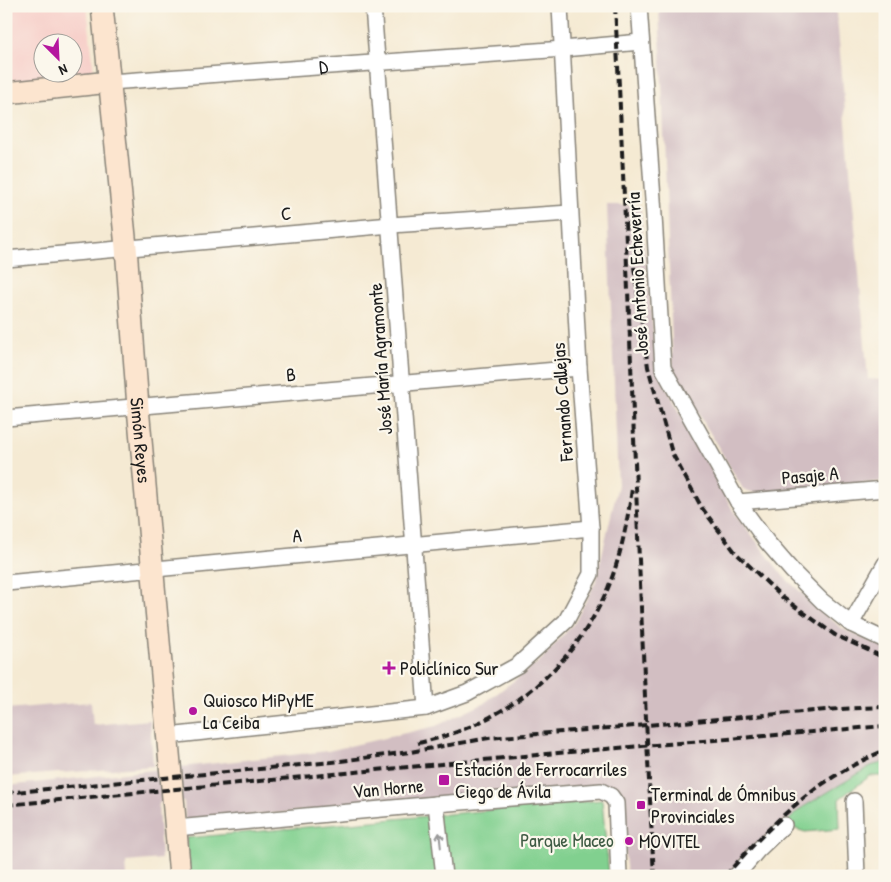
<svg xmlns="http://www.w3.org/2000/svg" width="891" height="882" font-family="'Patrick Hand',sans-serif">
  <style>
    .built { fill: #f7d0ca; fill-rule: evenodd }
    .industrial { fill: #d2bec2 }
    .green { fill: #81d08f; stroke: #4e7656 }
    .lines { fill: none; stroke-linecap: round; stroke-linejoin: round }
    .street-casing { stroke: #888378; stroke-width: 18 }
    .secondary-casing { stroke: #888378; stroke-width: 24 }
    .street { stroke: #fff; stroke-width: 15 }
    .secondary { stroke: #fce5cf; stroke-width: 21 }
    .rail { stroke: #1c1c1c; stroke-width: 4; stroke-dasharray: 8 4; stroke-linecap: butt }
    .oneway { stroke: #999 }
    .poi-dot { fill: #b5179e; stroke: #fbf7ec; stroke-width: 2 }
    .labels { text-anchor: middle; stroke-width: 4.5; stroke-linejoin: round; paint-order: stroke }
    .street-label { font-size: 19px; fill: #1c1c1c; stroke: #fbf7ec }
    .poi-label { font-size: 19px; fill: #1c1c1c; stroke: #fbf7ec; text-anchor: start }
    .park-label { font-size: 19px; fill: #3f5b44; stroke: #fbf7ec }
  </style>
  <rect width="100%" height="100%" fill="#fbf7ec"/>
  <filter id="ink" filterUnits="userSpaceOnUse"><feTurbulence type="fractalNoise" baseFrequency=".02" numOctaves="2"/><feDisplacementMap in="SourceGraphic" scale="10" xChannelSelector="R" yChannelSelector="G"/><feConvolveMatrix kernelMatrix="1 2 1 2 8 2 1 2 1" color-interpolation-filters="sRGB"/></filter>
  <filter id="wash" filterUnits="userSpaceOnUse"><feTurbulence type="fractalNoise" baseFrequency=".0096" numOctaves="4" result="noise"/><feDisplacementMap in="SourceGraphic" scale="20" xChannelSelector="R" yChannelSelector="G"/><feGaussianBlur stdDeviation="1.12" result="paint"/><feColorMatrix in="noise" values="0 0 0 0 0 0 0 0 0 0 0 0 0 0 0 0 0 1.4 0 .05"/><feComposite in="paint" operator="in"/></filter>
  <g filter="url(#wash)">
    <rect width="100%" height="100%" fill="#f5ead3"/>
    <path class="built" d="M6,6H87L94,74L6,84ZM42,42H72V72H42Z"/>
    <path class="industrial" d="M659,6H836L868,379L885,380V481L760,495L743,489L673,370Z
      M607,205H640L657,370L734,512L784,577L841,628L885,648V762L871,766L800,809L742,864L733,876H627L619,794L610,785L185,821L184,801L158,803L161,859L126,862L127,876H6V786L328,751L436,726L483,704L540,661L575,622L596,581L618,485Z
      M91,702L93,725L150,720L153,766L6,777V709Z"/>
    <path class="green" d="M885,762V776H870L839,799L840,829L805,832L784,825L800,809L871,766Z
      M602,800L609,876H189L186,838Z"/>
  </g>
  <g filter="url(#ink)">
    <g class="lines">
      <g class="street-casing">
        <g id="street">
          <path d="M373,6L426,708"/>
          <path d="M639,6L653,199L663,368L738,502L767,542L793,572L822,601L851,624L885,640"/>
          <path id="s1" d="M110,82L563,49L641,42"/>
          <path d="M6,259L391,225L570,213"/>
          <path d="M6,418L579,368"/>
          <path d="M738,502L885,489"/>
          <path d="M6,583C201,563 396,548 591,528"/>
          <path d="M851,624L885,564"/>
          <path d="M168,736L426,708L467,693L518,665L566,621L591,574V528L579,368L560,6"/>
          <path d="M854,801L857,876"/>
          <path d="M436,804L444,876"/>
          <path d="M176,828L436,804L601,791L611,796L616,803L619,876"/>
          <path d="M736,876L758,850L784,825"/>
        </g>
      </g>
      <g class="secondary-casing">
        <g id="secondary">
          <path id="s2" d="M102,6L126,247L138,407L180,876"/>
          <path d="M6,93L110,82"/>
        </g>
      </g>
      <use href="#street" class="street"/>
      <use href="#secondary" class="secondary"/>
      <path class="rail" d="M615,6C630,296 638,586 654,876
        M634,267L648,367L672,453L702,508L735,552L782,597L835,635L885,658
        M418,743C504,725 573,669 608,588C621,556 627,523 632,489
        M6,793L332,762L410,752L489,738L839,709L885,707
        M6,805L558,753L885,726
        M725,876C756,841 788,807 827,781C845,769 865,759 885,750"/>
    </g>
    <defs><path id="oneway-shaft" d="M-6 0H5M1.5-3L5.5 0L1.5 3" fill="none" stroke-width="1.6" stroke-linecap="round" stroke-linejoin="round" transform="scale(1.25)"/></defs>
    <use class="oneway" href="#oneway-shaft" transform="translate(440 840) rotate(-96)"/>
  </g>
  <g class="poi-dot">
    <path d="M386.5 660.5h5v5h5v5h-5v5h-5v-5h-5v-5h5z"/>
    <circle cx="193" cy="711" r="5"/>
    <rect x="438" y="774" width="12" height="12" rx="2.5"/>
    <rect x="636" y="800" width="10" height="10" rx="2.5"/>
    <circle cx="629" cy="841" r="5"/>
  </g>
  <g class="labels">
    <g class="street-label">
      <text dy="7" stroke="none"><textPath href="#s1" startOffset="214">D</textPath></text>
      <text transform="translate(286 213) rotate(-5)" y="7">C</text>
      <text transform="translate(637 274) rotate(-93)" y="7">José Antonio Echeverría</text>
      <text transform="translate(380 359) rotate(-94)" y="7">José María Agramonte</text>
      <text transform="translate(291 374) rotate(-5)" y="7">B</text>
      <text transform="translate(562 402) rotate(-94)" y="7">Fernando Callejas</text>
      <text dy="7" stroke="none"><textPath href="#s2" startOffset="436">Simón Reyes</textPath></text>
      <text transform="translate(810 475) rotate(-5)" y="7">Pasaje A</text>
      <text transform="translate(297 535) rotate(-5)" y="7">A</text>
      <text transform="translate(388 788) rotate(-5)" y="7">Van Horne</text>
    </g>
    <g class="poi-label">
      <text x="400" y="675">Policlínico Sur</text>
      <text x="203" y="707">Quiosco MiPyME<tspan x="203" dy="22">La Ceiba</tspan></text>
      <text x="455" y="776">Estación de Ferrocarriles<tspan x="455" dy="22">Ciego de Ávila</tspan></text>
      <text x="651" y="801">Terminal de Ómnibus<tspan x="651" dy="22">Provinciales</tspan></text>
      <text x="639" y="848">MOVITEL</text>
    </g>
    <g class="park-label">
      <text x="567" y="847">Parque Maceo</text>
    </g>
  </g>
  <rect width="891" height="882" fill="none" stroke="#fbf7ec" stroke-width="25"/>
  <g transform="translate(58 58) rotate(156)"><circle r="24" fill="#fbf7ec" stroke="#a29f99"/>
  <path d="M0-4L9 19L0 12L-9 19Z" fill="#b5179e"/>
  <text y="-8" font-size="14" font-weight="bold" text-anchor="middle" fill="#1c1c1c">N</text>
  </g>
</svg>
